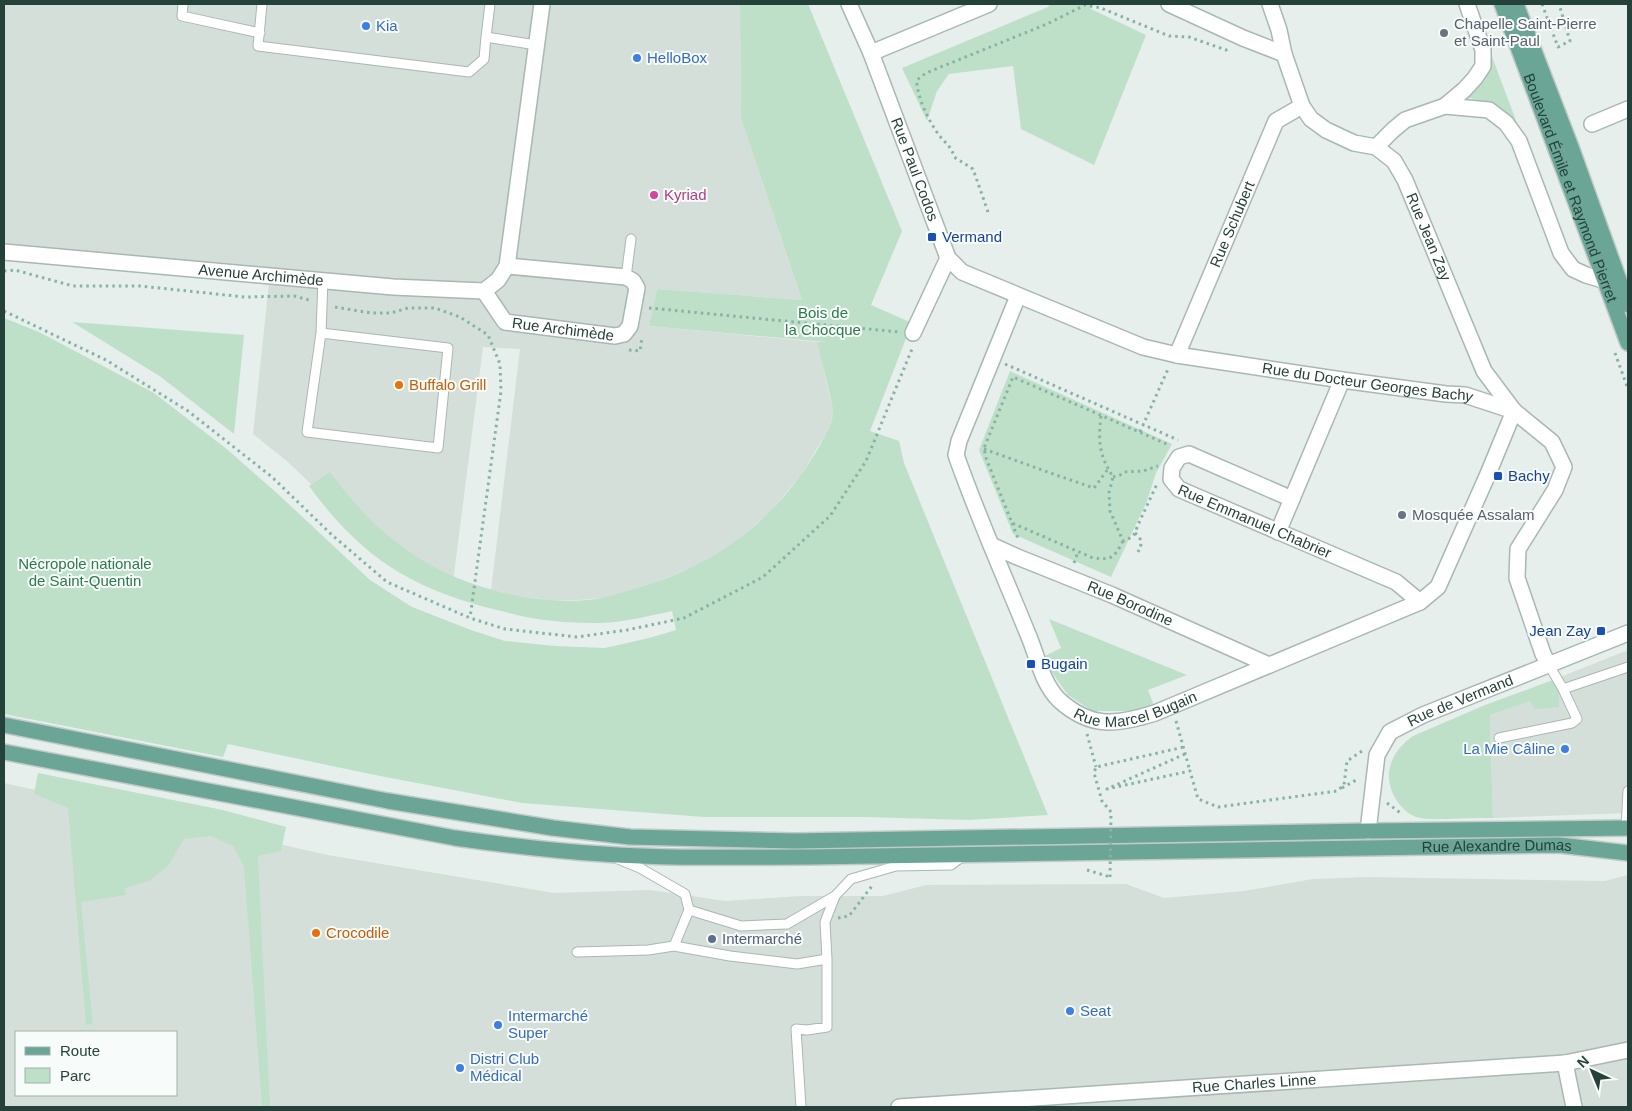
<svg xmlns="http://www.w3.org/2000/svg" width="1632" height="1111" font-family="Arial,sans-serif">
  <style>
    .built { fill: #d4dfda; fill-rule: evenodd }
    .green { fill: #bfe0c8 }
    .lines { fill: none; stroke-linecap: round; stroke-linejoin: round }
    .service-casing { stroke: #a8b8b2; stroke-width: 11 }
    .minor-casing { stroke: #a8b8b2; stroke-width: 18 }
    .primary-casing { stroke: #c2cac8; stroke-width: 18 }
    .path { stroke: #86b3a5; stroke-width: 3; stroke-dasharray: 2.5 4; stroke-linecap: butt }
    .service { stroke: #fff; stroke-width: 9 }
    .minor { stroke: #fff; stroke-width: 15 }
    .primary { stroke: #6aa596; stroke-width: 15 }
    .path-bridge { stroke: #86b3a5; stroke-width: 3; stroke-dasharray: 2.5 4; stroke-linecap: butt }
    .shop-dot { fill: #3f7fe0; stroke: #f7fbf9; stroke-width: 2 }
    .worship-dot { fill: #6b7280; stroke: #f7fbf9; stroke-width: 2 }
    .hotel-dot { fill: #d1479c; stroke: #f7fbf9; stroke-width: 2 }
    .transit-dot { fill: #1a4fb4; stroke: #f7fbf9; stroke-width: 2 }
    .food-dot { fill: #e8710a; stroke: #f7fbf9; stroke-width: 2 }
    .service-dot { fill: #5c6f8a; stroke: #f7fbf9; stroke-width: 2 }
    .labels { text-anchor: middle; stroke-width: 4; stroke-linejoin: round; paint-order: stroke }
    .worship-label { font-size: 15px; fill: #5b616d; stroke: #f7fbf9; text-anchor: start }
    .shop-label { font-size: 15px; fill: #366cbe; stroke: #f7fbf9; text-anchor: start }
    .street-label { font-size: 15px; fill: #24423a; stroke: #f7fbf9 }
    .hotel-label { font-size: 15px; fill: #b23c85; stroke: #f7fbf9; text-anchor: start }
    .transit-label { font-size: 15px; fill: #164399; stroke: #f7fbf9; text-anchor: start }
    .park-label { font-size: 15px; fill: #2d7a4b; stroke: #f7fbf9 }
    .food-label { font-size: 15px; fill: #c56008; stroke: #f7fbf9; text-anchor: start }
    .service-label { font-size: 15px; fill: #4e5e75; stroke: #f7fbf9; text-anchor: start }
  </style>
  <rect width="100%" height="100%" fill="#e6efeb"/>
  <path class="built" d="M4,4H740L741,118L802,300L657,289L649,326L817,342L834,414L825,435L801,475L771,511L736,541L698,565L656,582L606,598L577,600H548L519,596L491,590L520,349L483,347L452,590L361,532L289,463L253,434L269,283L4,259Z
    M1628,650V813L1493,818L1490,715L1530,701L1553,680Z
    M4,783L328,855L554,893L651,890L725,901L800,896H883L926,885L1126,884L1164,898L1244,891L1313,879L1368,877L1605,881L1628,875V1107H4ZM16,1032H176V1095H16Z"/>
  <path class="green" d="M740,4H808L902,231L871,305L912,323L870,431L899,441L904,463L1048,815L969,820L865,817H704L522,803L370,774L228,744L223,757L4,714V318L39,332L154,393L228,450L279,495L370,580L412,607L471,630L505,641L555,646L605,648L649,638L676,630L672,611C649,616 625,622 601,623C577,623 550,622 526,617C516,615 506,612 497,610C411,589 361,557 309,486L330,472C384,546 448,588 540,599C561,601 586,602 607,597C618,594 629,590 640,587C685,574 726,552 761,520C785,498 805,472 821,443C825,435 831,425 833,415C835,408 819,354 817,342H826L649,326L657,289L802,300L741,118Z
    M1050,4H1090L1091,9L1146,35L1094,165L1021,129L1013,66L949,74L937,91L927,121L902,68L1048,7Z
    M1488,46L1520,131L1495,106L1467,97Z
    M72,322L244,335L234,434L161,377Z
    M1010,371L1172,444L1156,473L1147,501L1111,577L1013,534L979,450Z
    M1049,619L1187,675L1148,690L1154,706L1131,711H1092L1068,695L1050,670L1045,656L1061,648Z
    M1553,680L1559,690V707L1535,709L1530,701L1490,715L1493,818C1478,818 1462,818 1447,819C1437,819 1426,820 1416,817C1400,811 1388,791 1389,774C1390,758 1400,745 1413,736L1485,705Z
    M38,773L223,810L286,827L281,851L258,856L270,1107H262L244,866L233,846L211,836L184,839L168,866L149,881L125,888L126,895L81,902L93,1024L86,1025L68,808L34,794Z"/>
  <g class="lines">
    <g class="service-casing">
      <path id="service" d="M183,4L182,16L260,33
        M262,4L258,46L469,72L484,59L486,37
        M490,4L486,37L536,45
        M626,277L631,239
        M321,333L448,348L438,448L307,432Z
        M321,333L323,280
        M1563,689L1628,667
        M1499,738L1572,723L1577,719L1563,689L1549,665
        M1626,828L1628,791
        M618,859L640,868L685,894L689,910L674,946L730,956L797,964L827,959L825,922L835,896
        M689,910L741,926L787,924L835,896L851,879L896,866L951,865L963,856
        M577,952L648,950L674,946
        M801,1107L796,1029L807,1030L827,1027V959"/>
    </g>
    <g class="minor-casing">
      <g id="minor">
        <path id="s1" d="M849,4L871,53L948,258L962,272L1143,347L1177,355L1342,380L1446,394L1465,395L1514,411L1552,442L1564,467L1555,490L1518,549L1517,578L1543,654L1549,665"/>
        <path d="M1169,4L1243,38L1284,54"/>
        <path id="s2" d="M1270,4L1279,30L1284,54L1302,106L1311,119L1326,130L1354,143L1376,147L1394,161L1405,180L1484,371L1514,411"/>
        <path d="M871,53L989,4"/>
        <path d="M1445,106L1489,110L1506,123L1519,141L1561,253L1573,269L1586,275L1606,281"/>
        <path d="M1592,124L1628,109"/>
        <path d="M1376,147L1393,130L1405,120L1445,106L1464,90L1475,78L1483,66V50L1467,4"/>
        <path id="s3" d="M4,252L393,287L484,291L498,280L507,266L542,4"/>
        <path id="s4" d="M484,291L505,322L615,336L624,334L630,326L637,288L633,281L626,277L507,266"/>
        <path id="s5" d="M1018,296L959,441L956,455C977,515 1003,573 1027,632C1037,654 1041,682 1059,700C1091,729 1117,725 1155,713L1420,602L1438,587L1488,474L1514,411"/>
        <path d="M913,333L948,258"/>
        <path id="s6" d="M1177,355L1276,121L1302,106"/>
        <path id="s7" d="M1292,499L1189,454L1179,457L1172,468L1171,479L1179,489L1396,582L1420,602"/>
        <path d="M1278,532L1342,380"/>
        <path id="s8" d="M991,545L1015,556L1112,595L1269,665"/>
        <path id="s9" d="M1368,831L1377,755L1390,732L1423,715L1628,633"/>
        <path d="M1565,1063L1574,1107"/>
        <path id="s10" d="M899,1107L1565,1063L1628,1050"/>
      </g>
    </g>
    <g class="primary-casing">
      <g id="primary">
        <path id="s11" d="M1502,4L1628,343"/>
        <path d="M1516,4L1571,147L1628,305"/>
        <path d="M4,725L388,801L553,828L630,837L795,841L1368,831L1628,828"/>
        <path id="s12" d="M4,752L455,838C504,845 553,851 603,854C671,859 741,857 809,857L1559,845L1628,853"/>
      </g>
    </g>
    <path class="path" d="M1542,4L1558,47L1570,41L1559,4
      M988,212L973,169L954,157C952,147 945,143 939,135C929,122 916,95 917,80L926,73L1047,24L1085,5L1101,8L1169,36L1189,37L1226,50L1228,49
      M4,271L15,270L73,286H140L245,297L294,296L309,300
      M335,307L371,313H391L408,308H435L460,317L488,335L500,364L501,391L470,618
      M649,308L899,332
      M4,311L106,360L188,411L272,477L332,535L387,582L470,618L505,629L577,637L627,630L684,618L763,577L830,516L866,461L912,349
      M629,350L640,351L642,338
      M1615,353L1628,389
      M1005,364L1178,440
      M1101,416C1098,441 1099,455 1113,477L1109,493L1110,511L1123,541C1131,538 1135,536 1137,527L1157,484
      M1140,432L1168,369
      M984,449L1056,475L1094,488L1108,469
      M1113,477L1120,475L1124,472L1143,471L1158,466
      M1012,523L1019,541
      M1135,533C1143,540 1142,544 1138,552
      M1123,541C1114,558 1112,560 1093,558L1012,523L986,458L984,448L1013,377L1169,445
      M1074,563L1078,552
      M1176,721L1190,771
      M1087,734L1096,767
      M1185,754L1107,789L1190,771L1198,799L1218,807L1337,791L1344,785L1347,761L1362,751
      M1342,788L1358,779
      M1387,803L1402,814
      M1111,812L1102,801L1094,773L1096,767L1184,747
      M1087,870L1110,877
      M838,918L849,916L872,886"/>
    <use href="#service" class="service"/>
    <use href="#minor" class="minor"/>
    <use href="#primary" class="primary"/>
    <path class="path-bridge" d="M1110,877L1111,812"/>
  </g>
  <g class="shop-dot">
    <circle cx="366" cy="26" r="5"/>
    <circle cx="637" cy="58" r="5"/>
    <circle cx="1565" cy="749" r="5"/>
    <circle cx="1070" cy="1011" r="5"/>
    <circle cx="498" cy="1025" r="5"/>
    <circle cx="460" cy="1068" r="5"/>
  </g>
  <g class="worship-dot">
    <circle cx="1444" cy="33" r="5"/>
    <circle cx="1402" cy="515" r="5"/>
  </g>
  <circle class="hotel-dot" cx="654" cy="195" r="5"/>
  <g class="transit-dot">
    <rect x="927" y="232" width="10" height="10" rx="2.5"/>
    <rect x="1493" y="471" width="10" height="10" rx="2.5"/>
    <rect x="1596" y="626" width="10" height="10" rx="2.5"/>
    <rect x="1026" y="659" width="10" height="10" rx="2.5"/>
  </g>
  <g class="food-dot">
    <circle cx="399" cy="385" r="5"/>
    <circle cx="316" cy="933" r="5"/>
  </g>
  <circle class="service-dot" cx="712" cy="939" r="5"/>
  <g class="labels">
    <g class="worship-label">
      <text x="1454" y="29">Chapelle Saint-Pierre<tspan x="1454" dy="17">et Saint-Paul</tspan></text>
      <text x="1412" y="520">Mosquée Assalam</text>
    </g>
    <g class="shop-label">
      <text x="376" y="31">Kia</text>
      <text x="647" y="63">HelloBox</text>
      <text x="1555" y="754" text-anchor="end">La Mie Câline</text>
      <text x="1080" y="1016">Seat</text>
      <text x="508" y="1021">Intermarché<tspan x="508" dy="17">Super</tspan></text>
      <text x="470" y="1064">Distri Club<tspan x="470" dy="17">Médical</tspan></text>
    </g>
    <g class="street-label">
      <text dy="5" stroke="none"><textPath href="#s1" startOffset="178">Rue Paul Codos</textPath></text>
      <text dy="5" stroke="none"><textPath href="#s11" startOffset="196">Boulevard Émile et Raymond Pierret</textPath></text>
      <text dy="5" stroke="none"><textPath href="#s6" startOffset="142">Rue Schubert</textPath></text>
      <text dy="5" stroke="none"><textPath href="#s2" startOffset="301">Rue Jean Zay</textPath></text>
      <text dy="5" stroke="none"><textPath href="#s3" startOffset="258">Avenue Archimède</textPath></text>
      <text dy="5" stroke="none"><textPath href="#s4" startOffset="96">Rue Archimède</textPath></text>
      <text dy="5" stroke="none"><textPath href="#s1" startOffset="716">Rue du Docteur Georges Bachy</textPath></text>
      <text dy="5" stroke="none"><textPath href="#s7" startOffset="242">Rue Emmanuel Chabrier</textPath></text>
      <text dy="5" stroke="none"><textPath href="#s8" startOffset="151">Rue Borodine</textPath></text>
      <text dy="5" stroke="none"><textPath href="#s5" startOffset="521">Rue Marcel Bugain</textPath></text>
      <text dy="5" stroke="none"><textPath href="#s9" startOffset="180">Rue de Vermand</textPath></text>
      <text dy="5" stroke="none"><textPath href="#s12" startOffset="1502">Rue Alexandre Dumas</textPath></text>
      <text dy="5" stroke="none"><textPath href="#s10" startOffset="356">Rue Charles Linne</textPath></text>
    </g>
    <g class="hotel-label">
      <text x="664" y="200">Kyriad</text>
    </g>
    <g class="transit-label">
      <text x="942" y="242">Vermand</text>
      <text x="1508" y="481">Bachy</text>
      <text x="1591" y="636" text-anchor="end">Jean Zay</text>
      <text x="1041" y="669">Bugain</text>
    </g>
    <g class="park-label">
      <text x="823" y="318">Bois de<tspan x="823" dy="17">la Chocque</tspan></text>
      <text x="85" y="569">Nécropole nationale<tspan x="85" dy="17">de Saint-Quentin</tspan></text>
    </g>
    <g class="food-label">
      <text x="409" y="390">Buffalo Grill</text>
      <text x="326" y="938">Crocodile</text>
    </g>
    <g class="service-label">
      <text x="722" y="944">Intermarché</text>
    </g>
  </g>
  <rect width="1632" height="1111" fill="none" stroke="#24423a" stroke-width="10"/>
  <rect x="15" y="1031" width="162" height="65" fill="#f7fbf9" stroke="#a3b1ad"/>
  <rect x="25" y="1047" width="25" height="8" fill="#6aa596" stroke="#a3b1ad"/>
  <text x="60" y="1056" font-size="15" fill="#24423a">Route</text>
  <rect x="25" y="1068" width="25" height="15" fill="#bfe0c8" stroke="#a3b1ad"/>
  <text x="60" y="1081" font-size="15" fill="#24423a">Parc</text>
  <g transform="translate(1592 1071) rotate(316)" stroke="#f7fbf9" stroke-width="4" paint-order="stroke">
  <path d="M0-4L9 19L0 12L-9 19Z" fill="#24423a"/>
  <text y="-8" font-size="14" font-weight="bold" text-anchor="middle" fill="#24423a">N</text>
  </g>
</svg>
